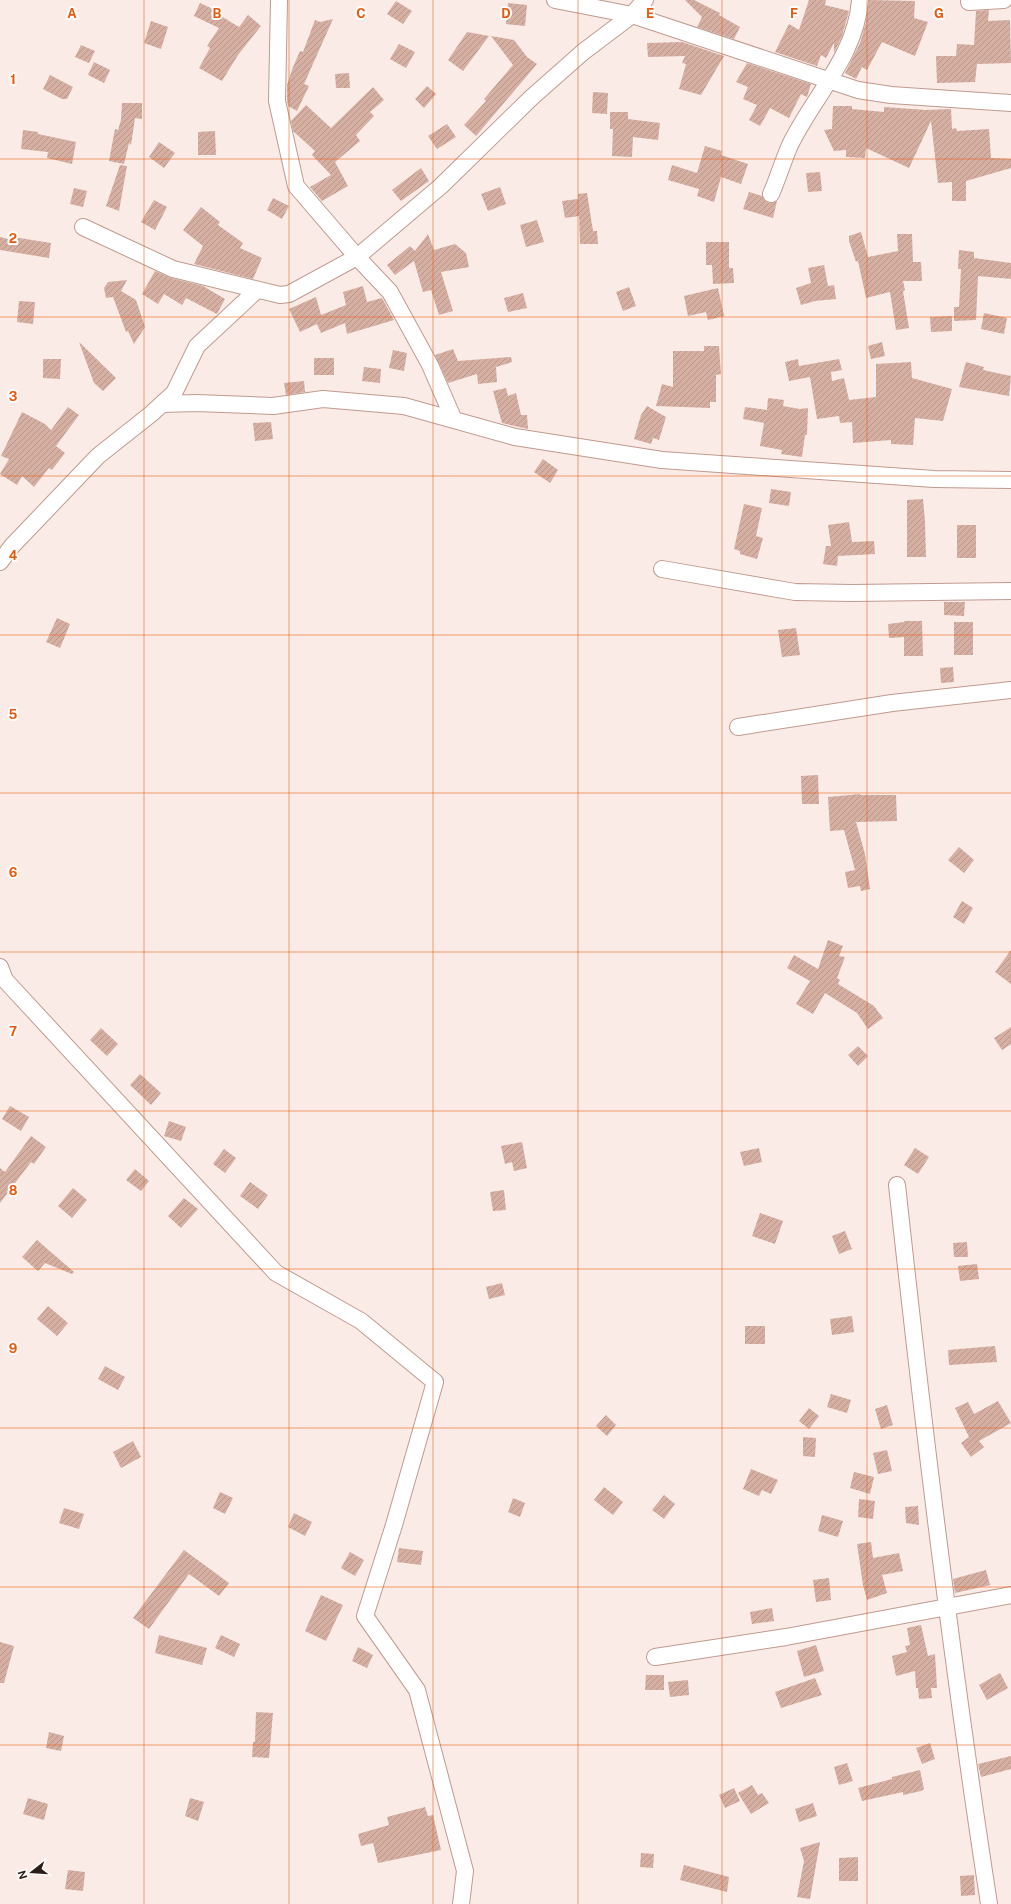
<svg xmlns="http://www.w3.org/2000/svg" width="1011" height="1904" font-family="'Public Sans',sans-serif">
  <style>
    .building { fill: url(#building-hatch) }
    .lines { fill: none; stroke-linecap: round; stroke-linejoin: round }
    .street-casing { stroke: #c09a8f; stroke-width: 18 }
    .street { stroke: #fff; stroke-width: 16 }
    .grid { fill: none; stroke: #e8590c; stroke-width: 1; stroke-opacity: 0.55 }
    .grid-label { font-size: 13px; text-anchor: middle; font-weight: bold; fill: #e8590c; stroke: #fcfcfc; stroke-width: 4; stroke-linejoin: round; paint-order: stroke }
  </style>
  <defs>
    <pattern id="building-hatch" width="6" height="6" patternUnits="userSpaceOnUse"><rect width="6" height="6" fill="#d6afa3"/><path d="M-1 1l2-2M0 6l6-6M5 7l2-2" fill="none" stroke="#b8968c"/></pattern>
  </defs>
  <rect width="100%" height="100%" fill="#fbebe6"/>
  <path class="building" d="M685,0H694L720,13L719,15L740,27L734,39L697,27L702,17Z
    M809,0H826L825,5L849,11L842,36L834,53V43L826,58L821,55L817,66L775,52L789,24L799,30Z
    M869,0L915,1L914,18L928,22L915,56L882,42L867,70L862,67L856,79L845,73L860,43L866,22Z
    M396,1L412,11L403,24L387,14Z
    M200,3L217,11L216,13L239,27L248,15L261,26L238,55L222,81L199,68L210,48L207,46L219,28L194,16Z
    M508,3L527,5L525,26L506,24Z
    M989,10L988,21L1010,20L1011,63L977,64L975,82L937,83L936,56H956L957,44L974,45L976,11Z
    M333,19L304,84L309,86L297,111L288,106L287,100V85L293,67L300,51L303,52L315,20L320,22Z
    M151,21L168,27L161,49L144,43Z
    M467,32L489,36L463,71L448,60Z
    M491,36L514,40L527,57L537,64L476,136L464,125L486,101L484,99L513,65Z
    M682,42L724,56L701,95L679,89L686,64L682,63L685,56L648,57L647,43Z
    M399,44L415,52L406,68L390,59Z
    M81,45L95,51L89,63L75,57Z
    M94,62L110,70L104,83L88,75Z
    M747,63L811,84L807,97L801,94L789,118L770,108L760,126L749,120L757,105L743,99L748,87L736,82Z
    M349,73L350,88H336L335,74Z
    M50,75L73,87L67,99H62L43,89Z
    M427,86L436,94L424,108L415,99Z
    M373,87L384,100L370,112L374,116L356,135L360,141L335,162L348,186L322,201L310,187L331,175L312,155L315,151L293,131L291,121L306,105L331,128Z
    M593,92L608,93L607,114L592,113Z
    M122,103H142V119L135,118L131,145L129,143L124,164L109,161L115,129L118,130L121,120Z
    M833,106H852V109L884,112V107L926,110L951,109L952,129L956,128L957,131L989,129L991,158L1011,159V168L966,181V201H952V182L938,183L931,121L909,168L866,148L865,158L846,157V150L834,151L824,130L832,129Z
    M610,112H628V119L660,123L658,140L633,137L632,157L612,156L613,129H610Z
    M447,124L456,137L437,149L428,136Z
    M23,130L38,132V134L76,142L72,164L47,158L48,152L21,149Z
    M215,131L216,155H198V132Z
    M159,142L175,153L164,168L149,157Z
    M705,146L722,151L721,155L748,164L741,184L721,177L714,202L697,196L699,189L668,180L672,165L697,173Z
    M120,165L127,166L119,211L106,206Z
    M421,168L429,181L401,201L392,190Z
    M820,172L822,191L808,192L806,173Z
    M500,187L506,204L488,211L481,194Z
    M74,188L87,191L83,207L70,204Z
    M749,192L762,196L768,203H773L777,201L773,218L743,209Z
    M587,193L593,231H597L598,244H580L579,216L565,218L562,201L578,199V194Z
    M273,198L289,206L282,219L267,210Z
    M154,200L167,207L155,230L141,222Z
    M201,207L220,222L218,225L243,243L240,248L262,258L253,279L194,264L203,246L183,230Z
    M537,220L544,242L526,247L520,225Z
    M861,232L868,257L898,251L897,234H912L913,262H921L922,281H903L905,290L903,291L909,328L896,330L890,292L866,298L858,261L856,262L849,241V236Z
    M428,234L434,250L455,244L466,253L469,267L441,272L453,311L439,315L431,290L423,292L414,261L395,275L387,265L410,246L415,251Z
    M0,237L12,240L13,237L51,243L49,258L0,250Z
    M706,242H729V268H733L734,283L713,284L712,265H706Z
    M959,250L974,252V258L1011,263V279L978,276L976,320L954,321V307H959L961,269H958Z
    M824,265L828,286L834,285L836,299L815,301L801,305L796,288L811,283L808,268Z
    M155,271L171,278L203,286L225,299L217,314L186,298L182,305L164,294L158,304L142,294Z
    M127,280L121,291L136,300L145,327L134,344L128,331L126,332L113,297L106,298L104,288L108,282Z
    M363,286L367,302L382,298L394,320L347,334L345,323L321,333L317,324L300,332L289,309L316,297L321,315L346,305L343,292Z
    M629,287L636,306L623,311L616,292Z
    M718,288L724,316L708,320L706,312L688,316L684,296Z
    M523,293L527,308L508,312L504,298Z
    M19,301L35,302L33,324L17,322Z
    M984,313L1007,318L1004,334L981,329Z
    M952,316V331L931,332L930,317Z
    M79,342L116,378L103,391L94,383Z
    M882,342L885,356L871,359L868,346Z
    M704,346H719L721,374L716,375V402H710V408L656,406L662,384L673,387V351H704Z
    M453,349L458,361L511,357L512,362L496,367L497,382L478,384L477,374L448,383L435,355Z
    M393,350L407,353L404,371L389,368Z
    M314,358H334V375H314Z
    M43,359H61L60,379L43,378Z
    M798,359L799,366L839,359L842,370L831,372L832,381L844,378L849,400L876,397V364L911,362L912,378L952,389L943,421L915,418L913,445L891,444V440L853,443L852,422L840,423L839,416L817,419L810,377L789,381L785,362Z
    M966,362L984,367L983,370L1011,376L1009,396L959,387Z
    M364,367L381,369L380,383L362,381Z
    M304,381L305,392L286,395L284,383Z
    M506,388L508,396L516,393L521,415H527L528,429L502,423L493,391Z
    M768,398L784,400L783,406L800,409L808,408L807,435H805L802,457L781,454L782,450L760,446L764,423L743,419L745,407L767,410Z
    M647,406L666,417L659,440L653,438L651,444L634,439L641,415Z
    M68,407L79,415L56,446L65,453L52,470L49,468L34,487L22,476L17,485L0,474L9,459L1,456L22,412L45,424L51,430Z
    M271,422L273,439L255,441L253,423Z
    M543,459L558,470L550,483L534,472Z
    M771,489L791,492L789,506L769,503Z
    M923,499L925,521L926,557H907V500Z
    M744,504L762,508L756,536L763,538L757,559L740,554V551L734,549Z
    M849,522L852,542L874,541L875,554L838,556L837,566L823,564L826,546H831L828,525Z
    M957,525H976V558H957Z
    M944,602H965L964,616L944,615Z
    M57,618L70,624L60,648L46,642Z
    M904,621H922L923,656H904V637L889,638L888,624L904,622Z
    M954,622H973V655H954Z
    M796,628L800,655L782,657L778,630Z
    M953,667L954,682L941,683L940,668Z
    M818,775L819,804H802L801,776Z
    M860,794V795H896L897,821L856,822L865,854L870,889L861,891L860,886L848,888L845,872L855,870L844,830L830,831L828,797Z
    M959,847L974,860L964,873L948,860Z
    M962,901L973,908L964,924L953,917Z
    M828,940L843,946L839,956L845,957L837,978L840,980L838,984L874,1006L883,1018L868,1029L857,1013L825,993L813,1014L796,1004L810,981L787,968L794,955L818,969Z
    M1011,950V984L995,972Z
    M1011,1027V1044L1002,1050L994,1038Z
    M101,1028L118,1044L107,1056L90,1040Z
    M858,1046L868,1056L858,1066L848,1055Z
    M140,1074L161,1093L151,1105L130,1085Z
    M10,1106L29,1117L21,1131L2,1119Z
    M169,1121L186,1127L181,1141L164,1136Z
    M31,1136L46,1147L34,1164L31,1162L0,1203V1168L5,1172Z
    M522,1142L527,1168L514,1171L512,1162L505,1164L501,1146Z
    M759,1148L762,1162L744,1166L740,1152Z
    M915,1148L929,1157L918,1174L904,1165Z
    M224,1149L236,1158L225,1173L213,1164Z
    M135,1169L149,1181L141,1191L126,1180Z
    M250,1182L268,1195L258,1209L240,1196Z
    M73,1188L87,1200L72,1218L58,1206Z
    M504,1190L506,1210L493,1211L490,1192Z
    M184,1198L198,1209L181,1228L168,1216Z
    M760,1213L783,1221L775,1244L752,1236Z
    M845,1231L852,1249L839,1254L832,1236Z
    M37,1240L74,1272L72,1274L45,1263L38,1271L22,1257Z
    M967,1242L968,1257H954L953,1243Z
    M977,1264L979,1279L960,1281L958,1266Z
    M502,1283L505,1295L489,1299L486,1287Z
    M48,1306L68,1323L57,1336L37,1319Z
    M852,1316L854,1332L832,1335L830,1319Z
    M745,1326H765V1344H745Z
    M995,1346L997,1362L949,1365L948,1350Z
    M105,1366L125,1377L118,1390L98,1379Z
    M831,1394L851,1400L847,1413L827,1407Z
    M998,1401L1011,1423L979,1441L984,1447L971,1457L961,1443L969,1437L955,1408L968,1402L974,1414Z
    M887,1405L893,1425L881,1429L875,1409Z
    M809,1408L819,1416L809,1429L799,1421Z
    M606,1415L616,1425L607,1436L596,1426Z
    M803,1437L816,1438L815,1457L803,1456Z
    M133,1441L141,1457L121,1468L113,1452Z
    M887,1450L892,1471L878,1474L873,1453Z
    M751,1469L778,1480L771,1494L762,1490L759,1496L743,1489Z
    M854,1472L874,1477L870,1494L850,1488Z
    M604,1487L623,1502L613,1515L594,1500Z
    M220,1492L233,1498L225,1514L213,1508Z
    M664,1495L675,1504L664,1519L652,1510Z
    M513,1498L525,1503L520,1517L508,1512Z
    M859,1499L875,1501L873,1519L858,1517Z
    M918,1506L919,1525L906,1523L905,1507Z
    M64,1508L84,1514L79,1529L59,1523Z
    M294,1513L312,1522L305,1536L288,1527Z
    M822,1515L843,1521L838,1537L818,1531Z
    M871,1542L873,1558L899,1553L903,1571L882,1575L887,1593L867,1600L863,1585L857,1544Z
    M399,1548L423,1551L421,1565L397,1562Z
    M184,1550L229,1583L219,1596L189,1574L149,1629L133,1618Z
    M350,1552L364,1560L355,1576L341,1568Z
    M986,1570L990,1585L955,1593L953,1579Z
    M829,1578L831,1600L816,1602L813,1580Z
    M321,1595L343,1605L326,1641L305,1631Z
    M772,1608L774,1621L752,1624L750,1612Z
    M921,1625L928,1656L935,1654L937,1688H931L932,1698L919,1699L918,1688H916L915,1671L896,1676L892,1656L907,1652L905,1646L910,1645L907,1628Z
    M159,1635L207,1648L202,1665L155,1653Z
    M221,1635L240,1644L234,1657L215,1648Z
    M0,1642L14,1646L4,1683H0Z
    M816,1645L824,1671L804,1677L797,1651Z
    M358,1647L373,1655L367,1668L352,1661Z
    M1000,1673L1008,1688L987,1700L979,1685Z
    M646,1675H664V1690H645Z
    M815,1678L822,1695L781,1708L775,1692Z
    M688,1680L689,1695L670,1697L668,1682Z
    M256,1712L273,1713L269,1758L252,1757L253,1742H255Z
    M49,1732L64,1736L61,1751L46,1748Z
    M930,1743L935,1759L922,1764L916,1748Z
    M1011,1756V1769L981,1777L978,1764Z
    M847,1763L853,1781L839,1785L834,1767Z
    M920,1770L924,1789L921,1791L903,1795V1792L862,1801L858,1788L892,1779V1777Z
    M752,1785L758,1795L762,1793L769,1803L751,1814L738,1793Z
    M734,1788L740,1801L725,1808L719,1795Z
    M28,1798L48,1804L44,1820L23,1814Z
    M190,1798L204,1802L198,1821L185,1816Z
    M813,1803L817,1816L799,1822L795,1809Z
    M425,1807L428,1816L433,1815L441,1850L378,1863L373,1843L361,1846L358,1834L389,1825L387,1817Z
    M820,1842L810,1899L797,1897L804,1861L800,1848Z
    M641,1853L654,1854L653,1868L640,1867Z
    M858,1857V1881H839V1858Z
    M684,1865L729,1877L727,1892L680,1880Z
    M68,1870L85,1872L83,1891L65,1889Z
    M974,1875L975,1895L961,1896L960,1876Z"/>
  <g class="lines">
    <g class="street-casing">
      <path id="street" d="M279,0L277,101L296,186L357,257L390,292L430,365L454,420
        M555,0L632,15L858,90L891,95L1011,103
        M969,2L1004,0
        M771,194C778,178 783,161 790,145C813,97 856,56 860,0
        M83,227L173,269L280,295L289,294L357,257L441,186L531,98L583,52L632,15L645,0
        M162,404L197,403L273,406L323,399L404,406L515,437L662,460L934,479L1011,480
        M0,562L12,546L98,456L151,414L174,393L197,346L257,290
        M662,569L795,592L852,593L1011,591
        M738,727L892,703L1011,690
        M0,967L5,980L276,1273L361,1321L435,1382L394,1525L365,1616L417,1690L465,1871L461,1904
        M897,1185C923,1425 952,1665 989,1904
        M655,1657L786,1637L1011,1595"/>
    </g>
    <use href="#street" class="street"/>
  </g>
  <path class="grid" d="M144,0V1904M289,0V1904M433,0V1904M578,0V1904M722,0V1904M867,0V1904M0,159H1011M0,317H1011M0,476H1011M0,635H1011M0,793H1011M0,952H1011M0,1111H1011M0,1269H1011M0,1428H1011M0,1587H1011M0,1745H1011"/>
  <g class="grid-label">
    <text x="72" y="18">A</text>
    <text x="217" y="18">B</text>
    <text x="361" y="18">C</text>
    <text x="506" y="18">D</text>
    <text x="650" y="18">E</text>
    <text x="794" y="18">F</text>
    <text x="939" y="18">G</text>
    <text x="13" y="84">1</text>
    <text x="13" y="243">2</text>
    <text x="13" y="401">3</text>
    <text x="13" y="560">4</text>
    <text x="13" y="719">5</text>
    <text x="13" y="877">6</text>
    <text x="13" y="1036">7</text>
    <text x="13" y="1195">8</text>
    <text x="13" y="1353">9</text>
  </g>
  <g transform="translate(32 1872) rotate(253)" stroke="#fcfcfc" stroke-width="3" paint-order="stroke">
  <path d="M0-3L7 15L0 10L-7 15Z" fill="#2c1d19"/>
  <text y="-6" font-size="11" font-weight="bold" text-anchor="middle" fill="#2c1d19">N</text>
  </g>
</svg>
